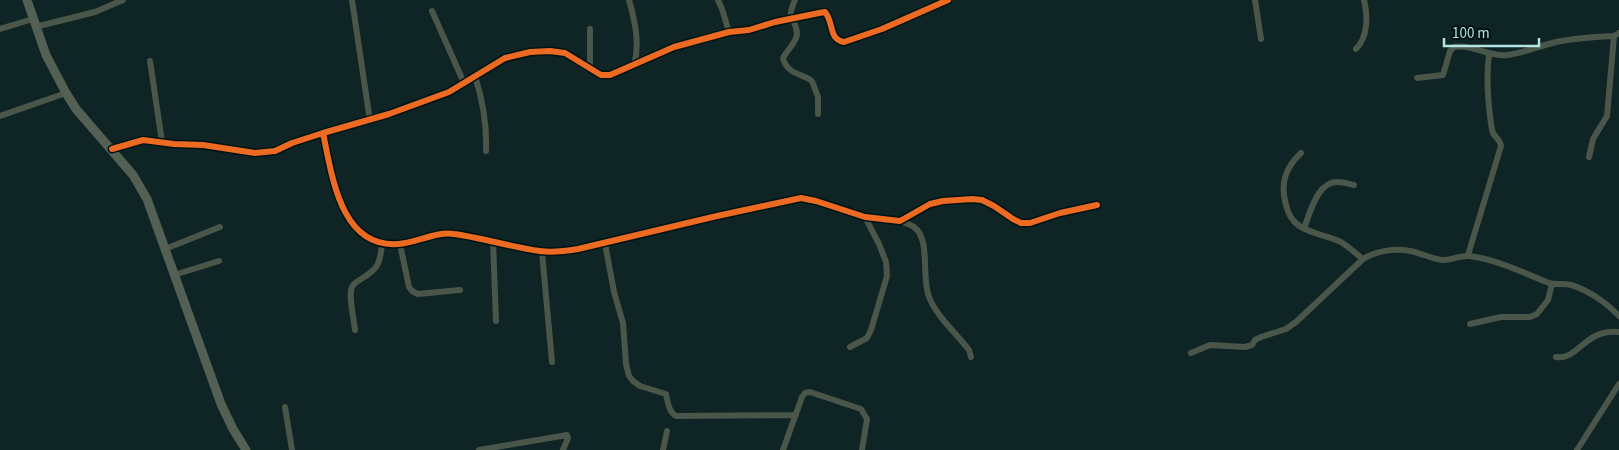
<svg xmlns="http://www.w3.org/2000/svg" width="1619" height="450" font-family="'Source Sans 3',sans-serif">
  <style>
    .lines { fill: none; stroke-linecap: round; stroke-linejoin: round }
    .street { stroke: #4a564a; stroke-width: 6 }
    .secondary { stroke: #546053; stroke-width: 9 }
    .cycleway-casing { stroke: #001313; stroke-width: 9 }
    .cycleway { stroke: #ed6a23; stroke-width: 6 }
  </style>
  <rect width="100%" height="100%" fill="#0f2424"/>
  <g class="lines">
    <path class="street" d="M352,0L370,121
      M629,0C635,21 640,44 634,65
      M718,0L722,9L729,32
      M795,0C785,22 796,16 797,34C797,42 787,50 783,58C787,74 800,73 812,81L818,97V114
      M1255,0L1261,39
      M432,11L464,83
      M35,27L95,12L123,0
      M0,29L33,19
      M1356,49C1368,37 1368,16 1364,0
      M150,61L162,142
      M590,67V29
      M475,76C483,101 487,125 486,151
      M1417,78L1443,75L1450,51L1454,47C1473,44 1488,57 1507,55C1524,53 1539,46 1556,42C1575,38 1594,37 1614,36L1619,33
      M0,116L66,93
      M323,133C332,175 340,248 398,244C417,243 436,231 454,234C483,238 511,247 540,251C553,253 566,251 578,249L717,216L801,198L816,201L865,217L900,221L930,204L943,201L972,199L982,200L994,206L1013,219L1021,223H1030L1060,213L1097,205
      M112,149L143,140L174,144L203,145L255,153L275,151L292,143L323,133L389,114L449,92L505,58L530,52L550,51L565,53L601,75H610L674,47L729,32L749,30L775,22L819,13L825,12C834,22 828,39 844,42L882,29L948,0
      M1301,153C1285,168 1280,184 1286,205C1288,213 1291,220 1298,225C1310,234 1327,235 1341,242C1349,247 1356,254 1363,259
      M1589,157L1593,139L1607,116L1614,36
      M900,221C905,223 910,224 914,227C931,239 921,277 929,297C937,317 956,333 969,350L971,357
      M1304,228C1310,214 1317,181 1338,182C1343,182 1349,184 1354,185
      M493,241L496,321
      M605,243L614,292L623,323L626,364L629,376L633,381L640,386L666,394C668,402 668,411 676,416L796,415
      M400,244L409,287L412,291L418,294L460,290
      M165,249L220,227
      M542,252L552,362
      M1468,255L1501,146C1500,138 1493,137 1492,130C1488,105 1486,78 1489,54
      M174,275L219,261
      M1470,324L1501,317H1530L1537,314L1548,300L1552,284
      M355,330C354,319 348,295 352,287C354,283 358,281 361,279C378,269 380,264 382,244
      M850,347L867,338L871,330L887,276L886,262L879,244L865,217
      M1191,353L1210,345L1245,347L1252,345L1255,340L1261,337L1286,329L1296,322L1363,259C1376,251 1394,248 1410,251C1421,253 1432,259 1443,260C1452,260 1461,255 1469,256C1496,259 1524,273 1549,283C1556,285 1564,283 1571,285C1588,290 1607,303 1619,316
      M1556,357C1578,361 1585,328 1619,332
      M285,407L292,450
      M479,450L567,435L568,438L563,450
      M663,450L667,431
      M783,450L802,397L805,393L810,392L861,409L867,419L862,450
      M1577,450L1619,384"/>
    <path class="secondary" d="M27,0L46,55L66,93L76,109L133,175L147,199L221,404L233,429L246,450"/>
    <g class="cycleway-casing">
      <path id="cycleway" d="M323,133C332,175 340,248 398,244C417,243 436,231 454,234C483,238 511,247 540,251C553,253 566,251 578,249L717,216L801,198L816,201L865,217L900,221L930,204L943,201L972,199L982,200L994,206L1013,219L1021,223H1030L1060,213L1097,205
        M112,149L143,140L174,144L203,145L255,153L275,151L292,143L323,133L389,114L449,92L505,58L530,52L550,51L565,53L601,75H610L674,47L729,32L749,30L775,22L819,13L825,12C834,22 828,39 844,42L882,29L948,0"/>
    </g>
    <use href="#cycleway" class="cycleway"/>
  </g>
  <path d="M1444 38v8h95v-8" fill="none" stroke="#b3e3e3" stroke-width="2.5"/>
  <text x="1452" y="38" font-size="15" fill="#b3e3e3" stroke="#001313" stroke-width="4" paint-order="stroke">100 m</text>
</svg>
